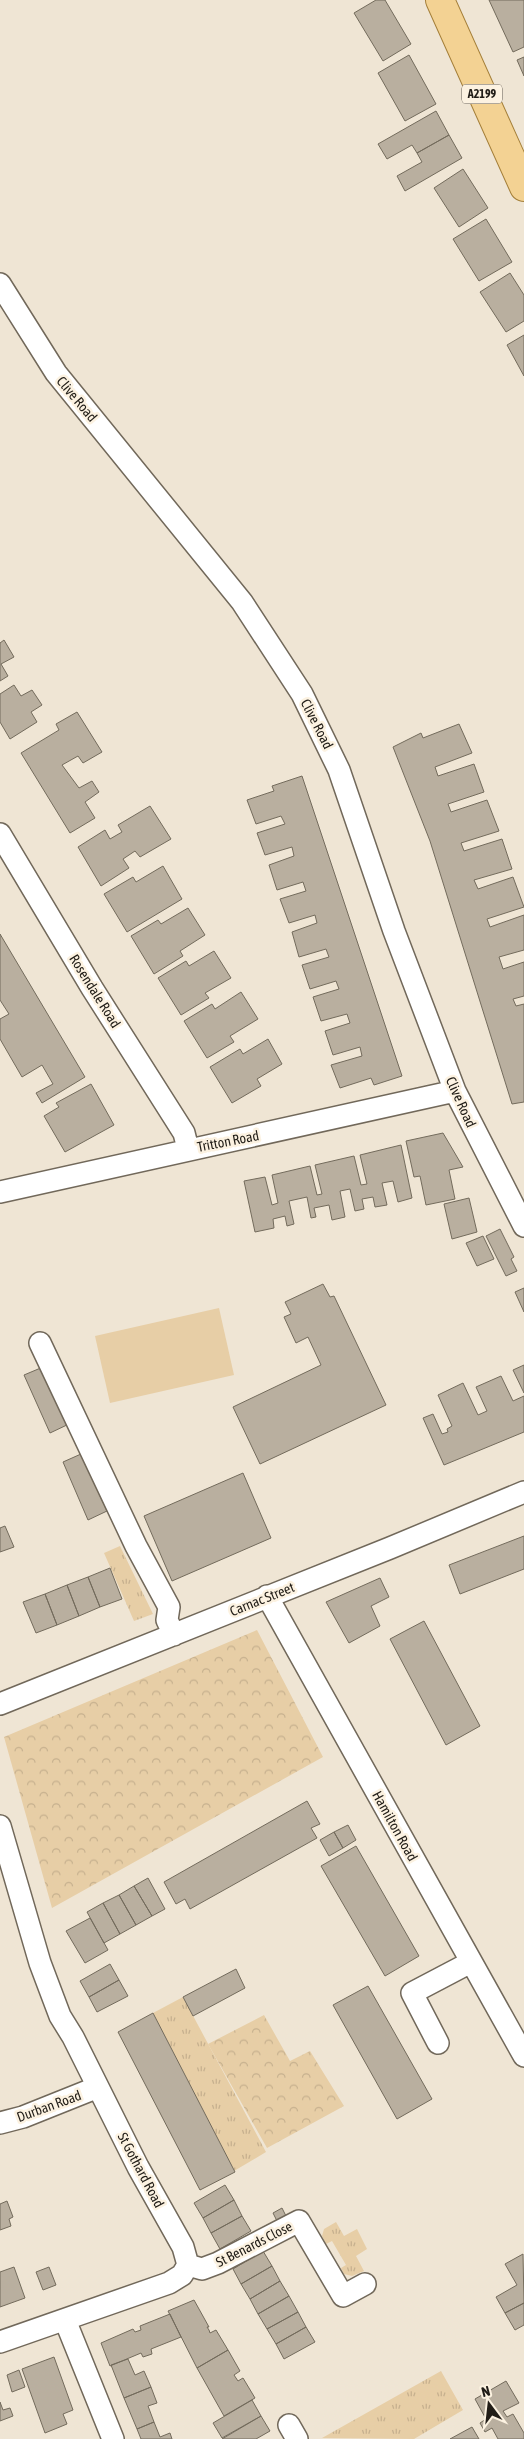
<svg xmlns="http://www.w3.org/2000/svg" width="524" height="2439" font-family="'Asap Condensed',sans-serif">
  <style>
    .grass { fill: url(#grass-tufts) }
    .park { fill: url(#park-crowns) }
    .pitch { fill: #e7cea6 }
    .building { fill: #b9af9f; stroke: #736b5c }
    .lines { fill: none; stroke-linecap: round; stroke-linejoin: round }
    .street-casing { stroke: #71685a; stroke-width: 24 }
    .primary-casing { stroke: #a47f39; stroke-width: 30 }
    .street { stroke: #fff; stroke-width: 21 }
    .primary { stroke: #f3d293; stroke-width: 28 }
    .labels { text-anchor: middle; stroke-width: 5; stroke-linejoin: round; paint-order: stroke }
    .shield { fill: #fcf2e1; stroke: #635d54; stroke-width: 1 }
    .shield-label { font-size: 12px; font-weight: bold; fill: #211d17 }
    .street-label { font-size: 14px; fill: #211d17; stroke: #fcf2e1 }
  </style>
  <defs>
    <pattern id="grass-tufts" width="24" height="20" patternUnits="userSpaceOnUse" patternTransform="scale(1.25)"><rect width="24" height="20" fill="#e7cea6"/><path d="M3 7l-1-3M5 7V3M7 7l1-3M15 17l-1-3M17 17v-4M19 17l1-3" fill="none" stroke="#c6b08e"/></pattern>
    <pattern id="park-crowns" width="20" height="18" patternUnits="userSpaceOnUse" patternTransform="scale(1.25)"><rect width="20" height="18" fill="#e7cea6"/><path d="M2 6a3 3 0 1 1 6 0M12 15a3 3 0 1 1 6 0" fill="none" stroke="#c6b08e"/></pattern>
  </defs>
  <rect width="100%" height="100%" fill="#efe5d4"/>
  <path class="grass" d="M120,1546L153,1614L134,1621L104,1553Z
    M183,1997L266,2152L234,2171L153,2013Z
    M336,2222L344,2236L357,2229L367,2249L356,2256L364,2271L352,2276L344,2274L341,2268L346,2265L332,2241L326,2244L322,2236L324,2229Z
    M441,2371L463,2410L414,2439L322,2438Z"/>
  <path class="park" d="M257,1630L323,1757L52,1908L4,1737Z
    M264,2015L290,2061L310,2051L344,2106L267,2148L208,2044Z"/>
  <path class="pitch" d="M219,1308L234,1375L110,1403L95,1336Z"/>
  <path class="building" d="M376,0H385L411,44L383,61L354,13Z
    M489,0H524V47L513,52Z
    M409,55L436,104L405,121L378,73Z
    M524,57V76L517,60Z
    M436,111L449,135L417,153L412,145L387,159L378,144Z
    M449,135L462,158L405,191L397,176L422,162L417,153Z
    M463,169L488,208L459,227L434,188Z
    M486,219L512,262L479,281L453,239Z
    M510,273L524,295V321L506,332L480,292Z
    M524,335V376L507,345Z
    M4,640L14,657L1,664L8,676L0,681V643Z
    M14,685L21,696L32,690L42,705L31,712L37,722L10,739L0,722V694Z
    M77,712L102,752L83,763L78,756L62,765L79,788L92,781L99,792L85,802L95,818L70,833L21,753L59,730L56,724Z
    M459,724L472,753L435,767L438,776L474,764L484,792L448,804L451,812L487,800L499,831L461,843L464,851L502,839L512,869L474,880L478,889L513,877L524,907L487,919L490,927L524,915V950L499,957L503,969L524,962V996L513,999L516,1006L524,1004V1102L512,1104L430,841L393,747L421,733L423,738Z
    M302,776L402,1076L374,1085L371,1078L340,1088L331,1065L362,1056L360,1047L333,1055L325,1031L350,1023L347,1014L321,1021L313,997L339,989L336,981L310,989L302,965L329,957L326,949L299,957L292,932L317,923L315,915L289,923L280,899L306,891L303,882L277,890L269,865L294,856L292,847L265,855L257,833L285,824L281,816L256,824L247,800L274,791L272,786Z
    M150,806L171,839L140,857L135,851L123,859L129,868L101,886L78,847L105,830L110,839L122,832L118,825Z
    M163,866L182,899L127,932L104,894L133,877L136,882Z
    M188,908L205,935L180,951L183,956L154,974L131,936L158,920L161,924Z
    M0,934L85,1077L42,1103L36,1093L53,1084L42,1065L22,1077L0,1039V1019L9,1014L0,1000Z
    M214,951L231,978L205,993L209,998L181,1015L158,978L186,961L189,966Z
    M241,992L258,1019L230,1036L234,1042L207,1058L184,1021L212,1004L215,1009Z
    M268,1039L282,1064L257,1079L261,1086L232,1103L210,1067L240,1049L243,1054Z
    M91,1084L114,1125L65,1152L44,1116L59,1107L56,1103Z
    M443,1133L463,1167L449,1170L455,1199L426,1205L420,1176L414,1177L406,1141Z
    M401,1145L412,1198L398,1202L393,1181L382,1183L387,1205L375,1207L373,1197L362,1199L364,1209L355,1211L350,1189L340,1191L345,1217L332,1220L329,1205L314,1208L316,1217L311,1218L307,1197L289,1201L294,1224L287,1226L285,1216L273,1219L274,1228L255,1232L244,1181L265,1177L272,1205L278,1203L272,1175L310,1166L317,1195L322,1194L315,1165L354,1156L361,1185L367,1184L360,1155Z
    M469,1198L477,1232L452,1239L444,1204Z
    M500,1229L514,1257L511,1259L517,1271L506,1276L486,1236Z
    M483,1236L494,1259L477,1266L466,1243Z
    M323,1284L330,1297L334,1296L386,1405L260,1464L233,1407L321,1365L308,1337L296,1343L284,1317L291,1314L285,1302Z
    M524,1288V1312L515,1292Z
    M524,1365V1393L513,1370Z
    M43,1367L69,1424L50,1433L24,1375Z
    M501,1376L513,1401L524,1396V1432L444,1465L423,1418L433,1414L442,1434L448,1432L447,1429L452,1426L438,1395L463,1383L478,1415L487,1411L476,1387Z
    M81,1454L107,1511L88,1520L63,1462Z
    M243,1473L271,1538L172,1581L144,1516Z
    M5,1526L14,1547L0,1552V1528Z
    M524,1536V1569L460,1594L449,1565Z
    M110,1568L122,1599L100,1607L88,1577Z
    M88,1577L100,1607L79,1616L67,1585Z
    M380,1578L389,1597L371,1606L380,1626L349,1643L326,1602Z
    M67,1585L79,1616L57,1625L45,1594Z
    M45,1594L57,1625L36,1633L23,1602Z
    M424,1621L480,1726L446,1745L390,1639Z
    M307,1801L320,1824L311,1828L317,1838L190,1909L185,1899L176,1904L164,1882Z
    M348,1825L356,1840L343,1848L334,1832Z
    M334,1832L343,1848L329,1856L320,1840Z
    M356,1846L419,1956L385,1976L321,1866Z
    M148,1878L165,1909L152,1916L134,1886Z
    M134,1886L152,1916L136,1925L119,1895Z
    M119,1895L136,1925L120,1934L103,1903Z
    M103,1903L120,1934L104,1943L87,1912Z
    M90,1918L108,1950L85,1963L66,1931Z
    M110,1964L119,1980L89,1997L80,1981Z
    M236,1969L245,1988L193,2016L183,1997Z
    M119,1980L128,1996L97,2012L89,1997Z
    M368,1986L432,2099L397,2119L333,2005Z
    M153,2013L235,2172L200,2190L118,2032Z
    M225,2185L234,2200L203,2218L194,2203Z
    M234,2200L242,2216L211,2233L203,2218Z
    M7,2201L13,2217L9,2219L11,2226L0,2230V2204Z
    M282,2208L287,2218L278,2223L273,2213Z
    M242,2216L251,2231L220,2249L211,2233Z
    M263,2251L272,2266L241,2284L233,2269Z
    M523,2254L524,2303L505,2313L496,2297L517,2285L505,2264Z
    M272,2266L280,2281L250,2299L241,2284Z
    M14,2267L25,2298L0,2307V2272Z
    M49,2267L56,2285L43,2290L36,2272Z
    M280,2281L289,2296L258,2314L250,2299Z
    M289,2296L298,2312L267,2329L258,2314Z
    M194,2300L209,2327H207L209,2330L210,2333L216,2330L228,2350L197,2368L168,2311Z
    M524,2303V2325L515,2330L505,2313Z
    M298,2312L306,2327L276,2344L267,2329Z
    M170,2314L181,2337L151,2349L152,2354L143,2357L141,2353L110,2366L101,2343L133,2329L135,2332L141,2330L140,2326Z
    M306,2327L315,2342L284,2359L276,2344Z
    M228,2350L240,2371L234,2375L238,2381L243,2378L255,2398L224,2416L197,2368Z
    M54,2357L73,2410L63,2414L67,2424L45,2433L22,2369Z
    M128,2359L135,2375L144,2371L151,2387L124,2398L111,2365Z
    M19,2370L25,2387L12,2392L7,2375Z
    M506,2381L519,2403L503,2411L507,2417L513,2414L524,2433V2439H498L492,2428L485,2432L480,2423L486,2419L475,2399Z
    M151,2387L157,2403L148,2406L154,2422L137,2429L124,2398Z
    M252,2400L261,2416L222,2438L213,2423Z
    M0,2402L3,2410L10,2408L13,2416L0,2421Z
    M261,2416L270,2431L256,2439H222Z
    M154,2422L160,2437L170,2433L172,2439H141L137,2429Z
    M472,2427L479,2439H450Z"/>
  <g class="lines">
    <g class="street-casing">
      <path id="street" d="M0,284L56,373L242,602L302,694L339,770L394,931L455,1091L524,1226
        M0,834L92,988L184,1133L188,1149
        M0,1192L455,1091
        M40,1343L136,1546L169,1607L167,1620L174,1635
        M267,1596L524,2056
        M0,1704L390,1548L524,1492
        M0,1826L40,1963L60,2016L73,2037L138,2167L183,2247L188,2265L182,2275L169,2283L0,2342
        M438,2043L412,1993L471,1962
        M0,2123L23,2117L98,2087
        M188,2265L202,2269L218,2263L299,2221L343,2296L365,2284
        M65,2320L113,2439
        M289,2425L297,2439"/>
    </g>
    <g class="primary-casing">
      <path id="primary" d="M440,0L524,187"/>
    </g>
    <use href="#street" class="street"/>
    <use href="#primary" class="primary"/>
  </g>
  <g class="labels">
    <rect class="shield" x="462" y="84.5" width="40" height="19" rx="4"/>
    <g class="shield-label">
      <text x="482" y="98">A2199</text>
    </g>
    <g class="street-label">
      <text transform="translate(77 399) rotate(50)" y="5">Clive Road</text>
      <text transform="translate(317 724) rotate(63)" y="5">Clive Road</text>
      <text transform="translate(95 991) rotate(58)" y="5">Rosendale Road</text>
      <text transform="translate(461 1102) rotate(66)" y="5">Clive Road</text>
      <text transform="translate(228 1141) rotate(-11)" y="5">Tritton Road</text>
      <text transform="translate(262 1599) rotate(-22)" y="5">Carnac Street</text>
      <text transform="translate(395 1826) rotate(61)" y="5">Hamilton Road</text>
      <text transform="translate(49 2106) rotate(-20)" y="5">Durban Road</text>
      <text transform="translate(141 2170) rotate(62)" y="5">St Gothard Road</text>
      <text transform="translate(254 2244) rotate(-27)" y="5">St Benards Close</text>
    </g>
  </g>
  <g transform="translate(489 2404) rotate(345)" stroke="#fcf2e1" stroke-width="4" paint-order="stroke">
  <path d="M0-4L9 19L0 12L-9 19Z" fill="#211d17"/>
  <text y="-8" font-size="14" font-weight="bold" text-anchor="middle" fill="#211d17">N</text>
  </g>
</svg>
